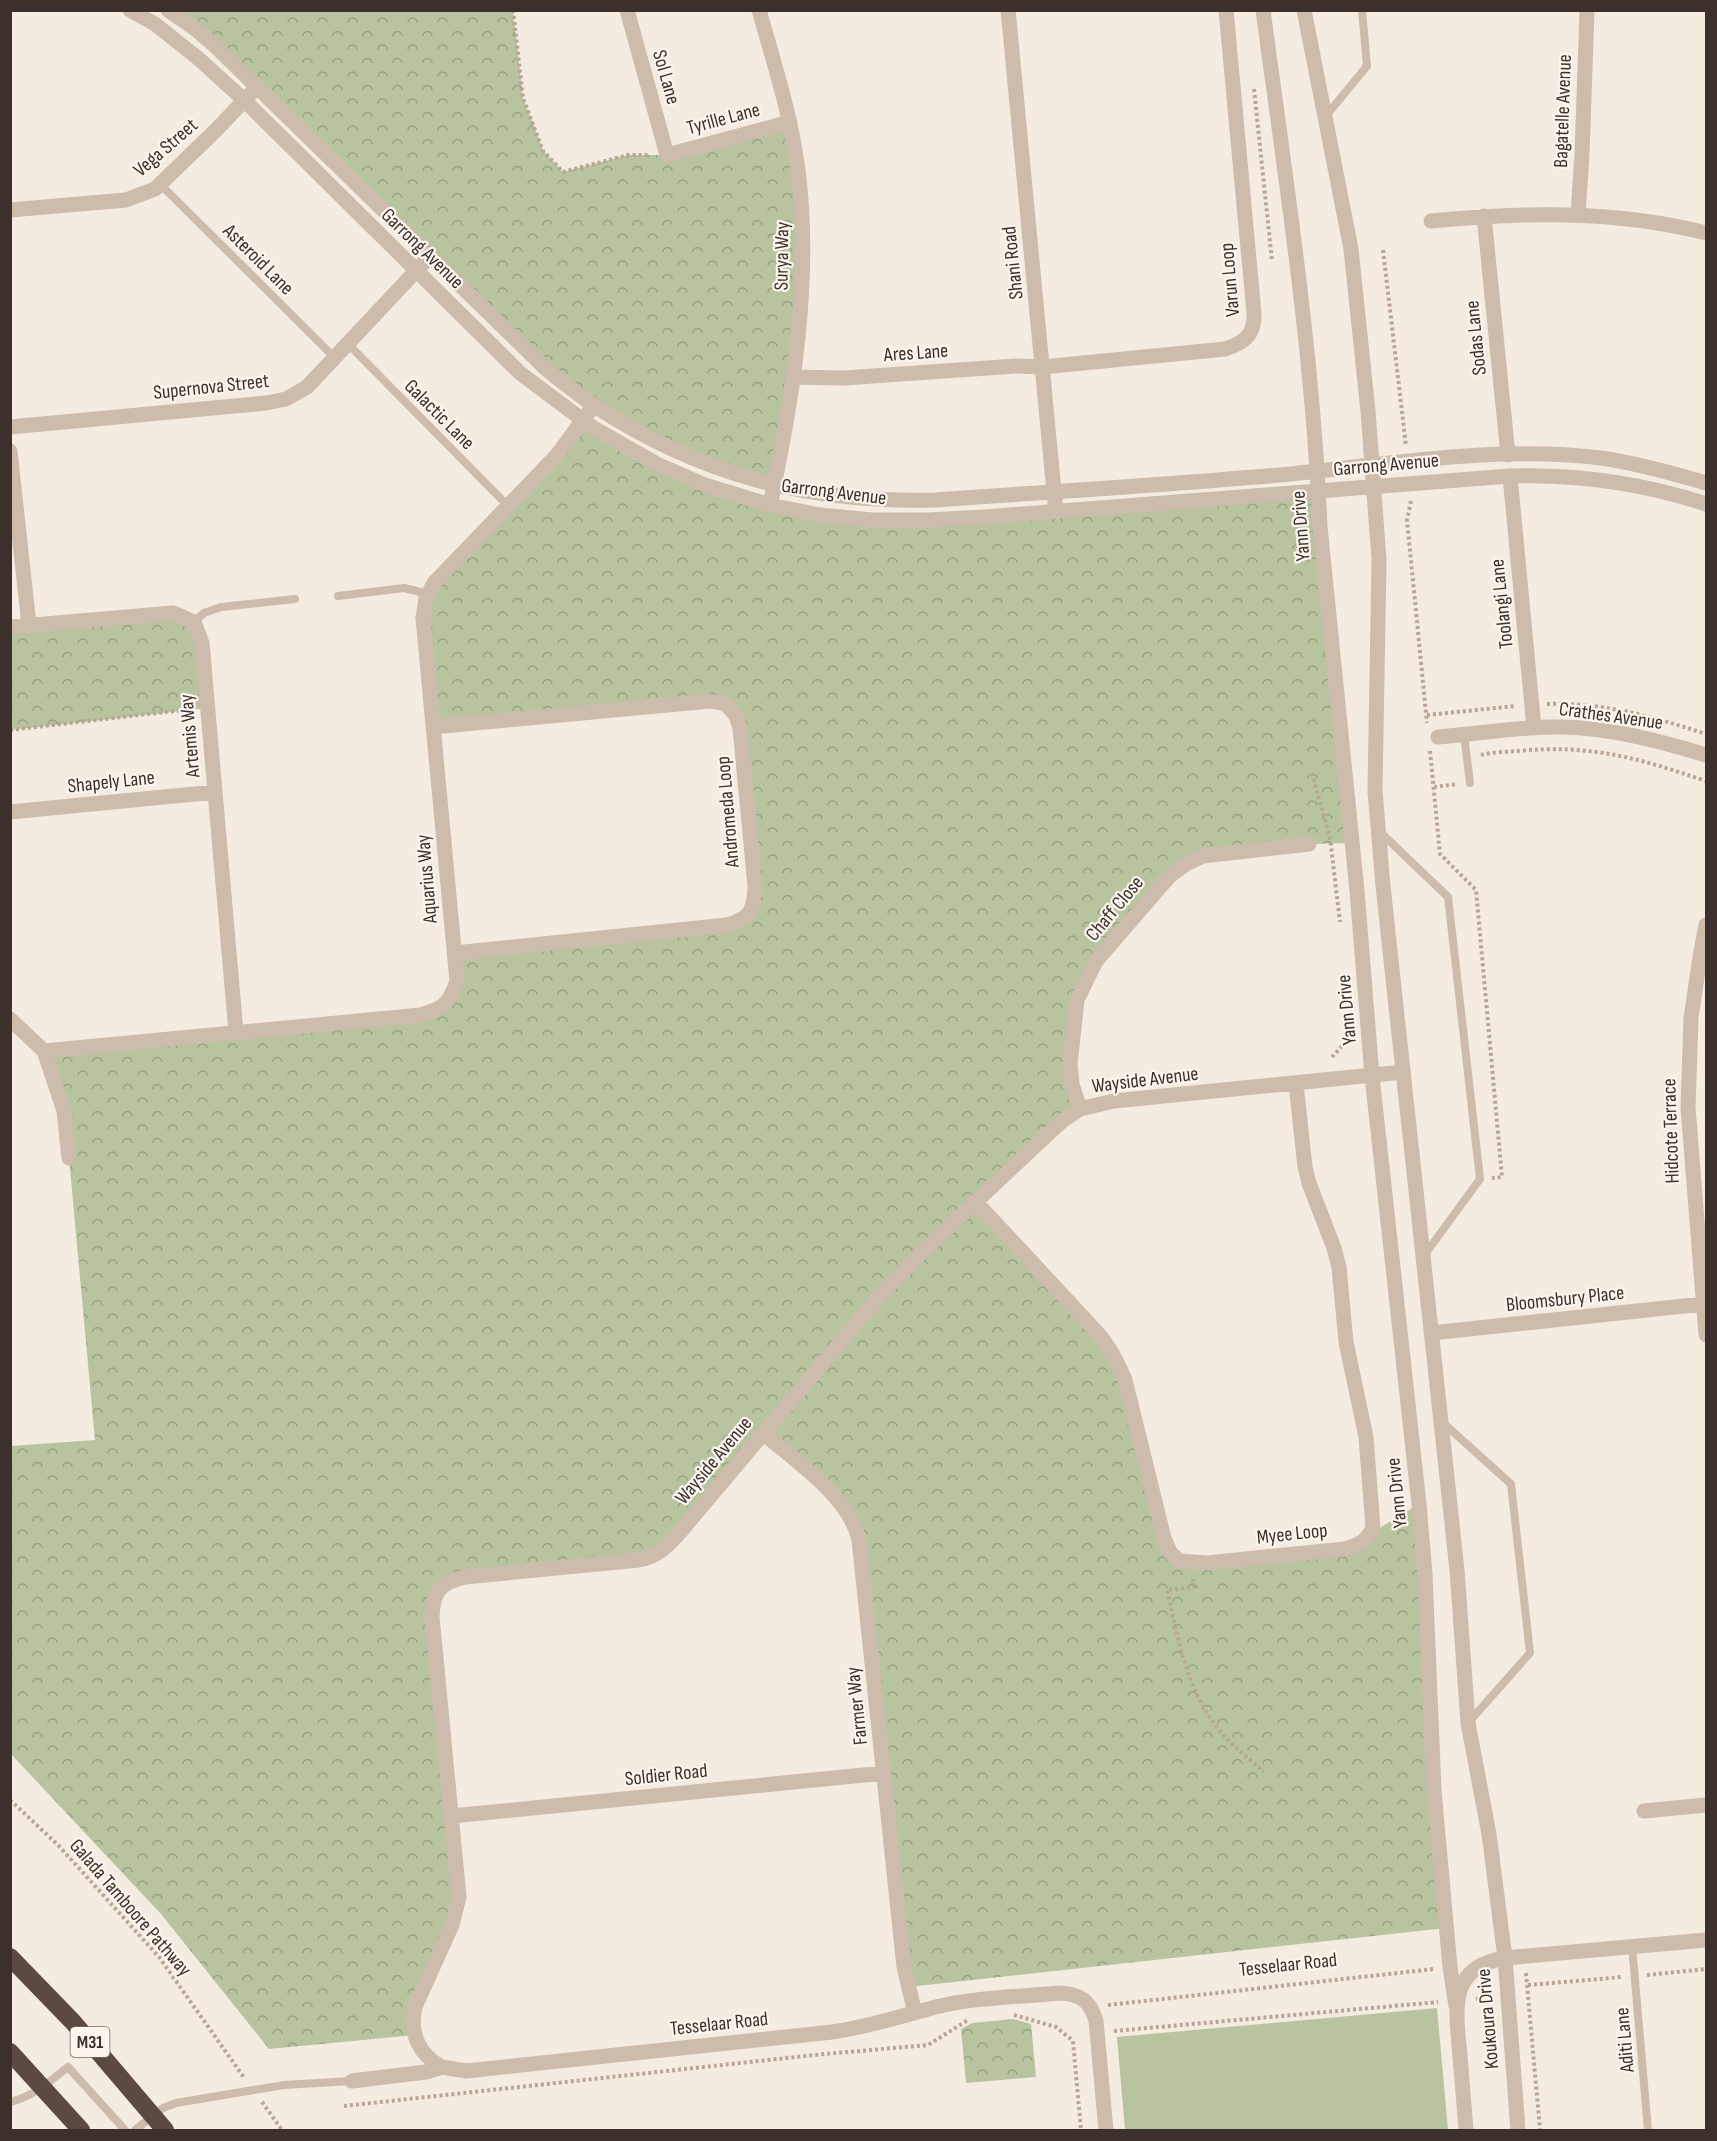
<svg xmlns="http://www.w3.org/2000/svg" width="1717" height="2141" font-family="'Sofia Sans Condensed',sans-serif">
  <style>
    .grass { fill: #b8c4a0 }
    .forest { fill: url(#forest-crowns) }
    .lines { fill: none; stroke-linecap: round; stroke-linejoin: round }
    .path { stroke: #b9a596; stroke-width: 4; stroke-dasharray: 3 3; stroke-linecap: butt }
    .service { stroke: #cdbbac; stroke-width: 8 }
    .minor { stroke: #cdbbac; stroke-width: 15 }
    .tertiary { stroke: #cdbbac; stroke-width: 15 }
    .motorway { stroke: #5c4a42; stroke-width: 18 }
    .labels { text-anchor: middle; stroke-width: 4.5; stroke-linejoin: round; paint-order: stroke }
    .shield { fill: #fbf5ee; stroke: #756b66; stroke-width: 1.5 }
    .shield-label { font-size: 18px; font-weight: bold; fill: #3b302b }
    .street-label { font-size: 20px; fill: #3b302b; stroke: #fbf5ee }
  </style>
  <defs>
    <pattern id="forest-crowns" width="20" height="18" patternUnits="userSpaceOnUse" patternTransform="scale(1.5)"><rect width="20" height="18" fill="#b8c4a0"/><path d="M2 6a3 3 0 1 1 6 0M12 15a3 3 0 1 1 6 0" fill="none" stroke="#97a083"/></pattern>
  </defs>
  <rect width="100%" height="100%" fill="#f4ebe1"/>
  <path class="grass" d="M1437,2008L1448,2130H1125L1117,2037Z"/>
  <path class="forest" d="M176,11H513L523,98L543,150L563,172L628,155H667L790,122L803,257L774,485L744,477L594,405Z
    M582,421L705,485L872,520L1319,491L1353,843L1309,844L1186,864L1096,961L1073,1024L1080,1109L975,1201L1107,1343L1179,1561L1345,1549L1419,1504L1446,1928L908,1987L856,1527L763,1433L659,1553L465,1577L436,1593L459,1881L429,1978L415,2035L269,2049L161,1914L11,1754V1446L95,1440L69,1158L44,1051L421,1015L450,1000L455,953L727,925L750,914L740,728L726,704L433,727L426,598Z
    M173,613L194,622L207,708L11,730L10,627Z
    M1013,2019L1031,2024L1036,2077L966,2083L961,2029L972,2023Z"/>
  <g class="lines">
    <path class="path" d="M513,10L523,98L543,151L563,172L628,155H650
      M1254,89L1272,261
      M1383,250L1406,446
      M1411,501L1407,520L1427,723
      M1547,704C1603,702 1654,717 1706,734
      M1427,715L1515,706
      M10,730L192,709
      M1430,751L1440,854L1476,890L1502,1177L1492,1178
      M1481,755C1492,752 1506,752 1517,751C1591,744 1638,758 1706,781
      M1312,773L1330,838L1340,922
      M1434,787L1458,784
      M1332,1057L1351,1036
      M1193,1579L1194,1587L1167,1590C1178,1637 1186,1688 1217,1727C1230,1744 1248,1758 1264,1772
      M10,1800L58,1845L159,1957L245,2079
      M1526,1973L1540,2130
      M1647,1975L1706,1969
      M1528,1985L1622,1977
      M1476,1999L1492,1998
      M1108,2005L1434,1969
      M1014,2015L1056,2027L1073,2041L1081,2130
      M1114,2031L1438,2002
      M262,2102L282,2130
      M344,2106L814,2055L928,2045L968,2020"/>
    <path class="service" d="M1325,117L1367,66L1362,10
      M160,184L335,358
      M348,344L508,506
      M338,596L404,588L429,594
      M194,622L204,613L221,607L295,599
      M1464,735L1470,783
      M1379,831L1448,897L1480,1179L1423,1257
      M1441,1421L1511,1484L1530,1653L1468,1723
      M1632,1946L1648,2130
      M10,2102C33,2097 50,2081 68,2067L125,2130
      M135,2130L163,2108L176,2103L284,2085L352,2081"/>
    <path class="minor" d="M627,10L667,155L790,122
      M759,10C774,63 791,116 798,170C812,279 793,398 770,505
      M1008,10L1056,512
      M10,210L126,200L155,189L216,130L257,87
      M1578,214L1582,155L1587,10
      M1484,216L1508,455
      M1431,221C1524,212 1615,210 1706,233
      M792,377L844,378L1016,366L1043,367L1225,349C1244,343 1255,335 1254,313L1226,10
      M10,427L266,403L286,399L307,387L429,257
      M10,451L29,625
      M1510,476L1534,728
      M10,627L173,613L194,622L202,643L236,1032
      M433,727L710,701L726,704L736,716L740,728L755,886C754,910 751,918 727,925L455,953
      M1438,737C1479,734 1520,726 1562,727C1611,728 1660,741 1706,755
      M10,812L215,792
      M1706,925L1700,957L1691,1018L1688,1107L1706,1335
      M10,1019L44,1051L64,1111L69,1158
      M44,1051L421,1015C444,1008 449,1004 457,981L423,618L426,598L434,583L557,455L594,405
      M1080,1109L1072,1084L1070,1064L1077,1000L1096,961L1160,887L1171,875L1186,864L1203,856L1309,844
      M975,1201L1095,1330C1109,1345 1117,1361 1125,1380L1164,1538L1170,1552L1179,1561L1207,1563L1345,1549C1360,1545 1366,1541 1373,1528L1366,1437L1346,1342L1339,1267L1334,1248L1309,1183L1305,1167L1296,1084
      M1431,1333L1703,1304
      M763,1433C796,1462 849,1496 859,1540L904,1967L915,2013
      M1644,1811L1706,1805
      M452,1816L884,1773
      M1505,1958L1706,1940
      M442,2067C419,2055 409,2033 415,2007L452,1925L459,1897L432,1617C433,1591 440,1583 465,1577L639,1560C658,1556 668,1546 681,1531L882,1293L923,1251L1062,1121L1080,1109L1114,1101L1403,1072
      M352,2081L426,2072L442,2067L466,2071L832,2032C869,2027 904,2015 940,2006C978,1997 1020,1997 1059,1993C1080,1994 1090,2000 1096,2021L1106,2130"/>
    <path class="tertiary" d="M130,10L155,24L199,59L244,100L520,373L592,427L657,464L705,485L770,505L820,515L872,520H928L984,517L1510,476C1578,474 1642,483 1706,504
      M168,10L194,28L213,44L545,368C560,380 576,393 592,404C699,475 807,503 935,500C1049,492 1164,485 1279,475C1386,465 1493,445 1601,458C1637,463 1672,473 1706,483
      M1263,10C1286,182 1313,354 1320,527L1357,891L1372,1076L1419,1504L1425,1574L1434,1790L1450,1967L1456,2006
      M1304,10L1351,249L1368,411L1379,560L1375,791L1383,886L1457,1570L1468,1723L1489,1834L1505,1958L1518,2130
      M1466,2130C1464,2106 1462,2081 1460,2056C1456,2011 1447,1967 1505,1958"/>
    <path class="motorway" d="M10,1957L73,2022L165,2130
      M10,2052L81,2130"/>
  </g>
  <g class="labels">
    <rect class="shield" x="70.5" y="2027" width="39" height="30" rx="4.5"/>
    <g class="shield-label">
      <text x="90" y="2048">M31</text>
    </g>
    <g class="street-label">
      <text transform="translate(667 77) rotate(74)" y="7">Sol Lane</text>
      <text transform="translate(1562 111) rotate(-88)" y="7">Bagatelle Avenue</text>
      <text transform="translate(723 118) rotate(-15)" y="7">Tyrille Lane</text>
      <text transform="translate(165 147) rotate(-41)" y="7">Vega Street</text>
      <text transform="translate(423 248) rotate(44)" y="7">Garrong Avenue</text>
      <text transform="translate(781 256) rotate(-89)" y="7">Surya Way</text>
      <text transform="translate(259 259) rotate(45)" y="7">Asteroid Lane</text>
      <text transform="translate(1012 263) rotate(-96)" y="7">Shani Road</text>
      <text transform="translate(1229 280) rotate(-95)" y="7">Varun Loop</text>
      <text transform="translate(1475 338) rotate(-96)" y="7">Sodas Lane</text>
      <text transform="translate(916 352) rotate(-4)" y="7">Ares Lane</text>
      <text transform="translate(211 386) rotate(-6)" y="7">Supernova Street</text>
      <text transform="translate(440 414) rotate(45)" y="7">Galactic Lane</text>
      <text transform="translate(1386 464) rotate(-5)" y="7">Garrong Avenue</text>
      <text transform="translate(834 491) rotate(7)" y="7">Garrong Avenue</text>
      <text transform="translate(1300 526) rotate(-94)" y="7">Yann Drive</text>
      <text transform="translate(1501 604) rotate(-96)" y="7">Toolangi Lane</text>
      <text transform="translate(1611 715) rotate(8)" y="7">Crathes Avenue</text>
      <text transform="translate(189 736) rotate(-95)" y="7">Artemis Way</text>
      <text transform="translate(111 781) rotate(-6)" y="7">Shapely Lane</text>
      <text transform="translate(727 812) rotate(-95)" y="7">Andromeda Loop</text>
      <text transform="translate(426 879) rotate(-95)" y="7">Aquarius Way</text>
      <text transform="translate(1114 908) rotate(-50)" y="7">Chaff Close</text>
      <text transform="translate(1346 1010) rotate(-95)" y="7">Yann Drive</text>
      <text transform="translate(1145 1079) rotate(-7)" y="7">Wayside Avenue</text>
      <text transform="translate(1670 1131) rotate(-92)" y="7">Hidcote Terrace</text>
      <text transform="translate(1565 1298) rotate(-6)" y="7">Bloomsbury Place</text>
      <text transform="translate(713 1460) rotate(-50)" y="7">Wayside Avenue</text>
      <text transform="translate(1396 1493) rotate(-96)" y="7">Yann Drive</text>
      <text transform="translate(1292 1533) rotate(-6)" y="7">Myee Loop</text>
      <text transform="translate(856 1706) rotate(-96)" y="7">Farmer Way</text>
      <text transform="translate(666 1774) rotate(-6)" y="7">Soldier Road</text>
      <text transform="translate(131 1907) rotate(49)" y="7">Galada Tamboore Pathway</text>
      <text transform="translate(1288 1964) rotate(-6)" y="7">Tesselaar Road</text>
      <text transform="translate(1487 2019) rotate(-95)" y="7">Koukoura Drive</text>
      <text transform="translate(719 2023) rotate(-6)" y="7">Tesselaar Road</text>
      <text transform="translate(1624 2040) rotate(-95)" y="7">Aditi Lane</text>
    </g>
  </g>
  <rect width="1717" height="2141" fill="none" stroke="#3b302b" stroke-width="24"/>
</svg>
